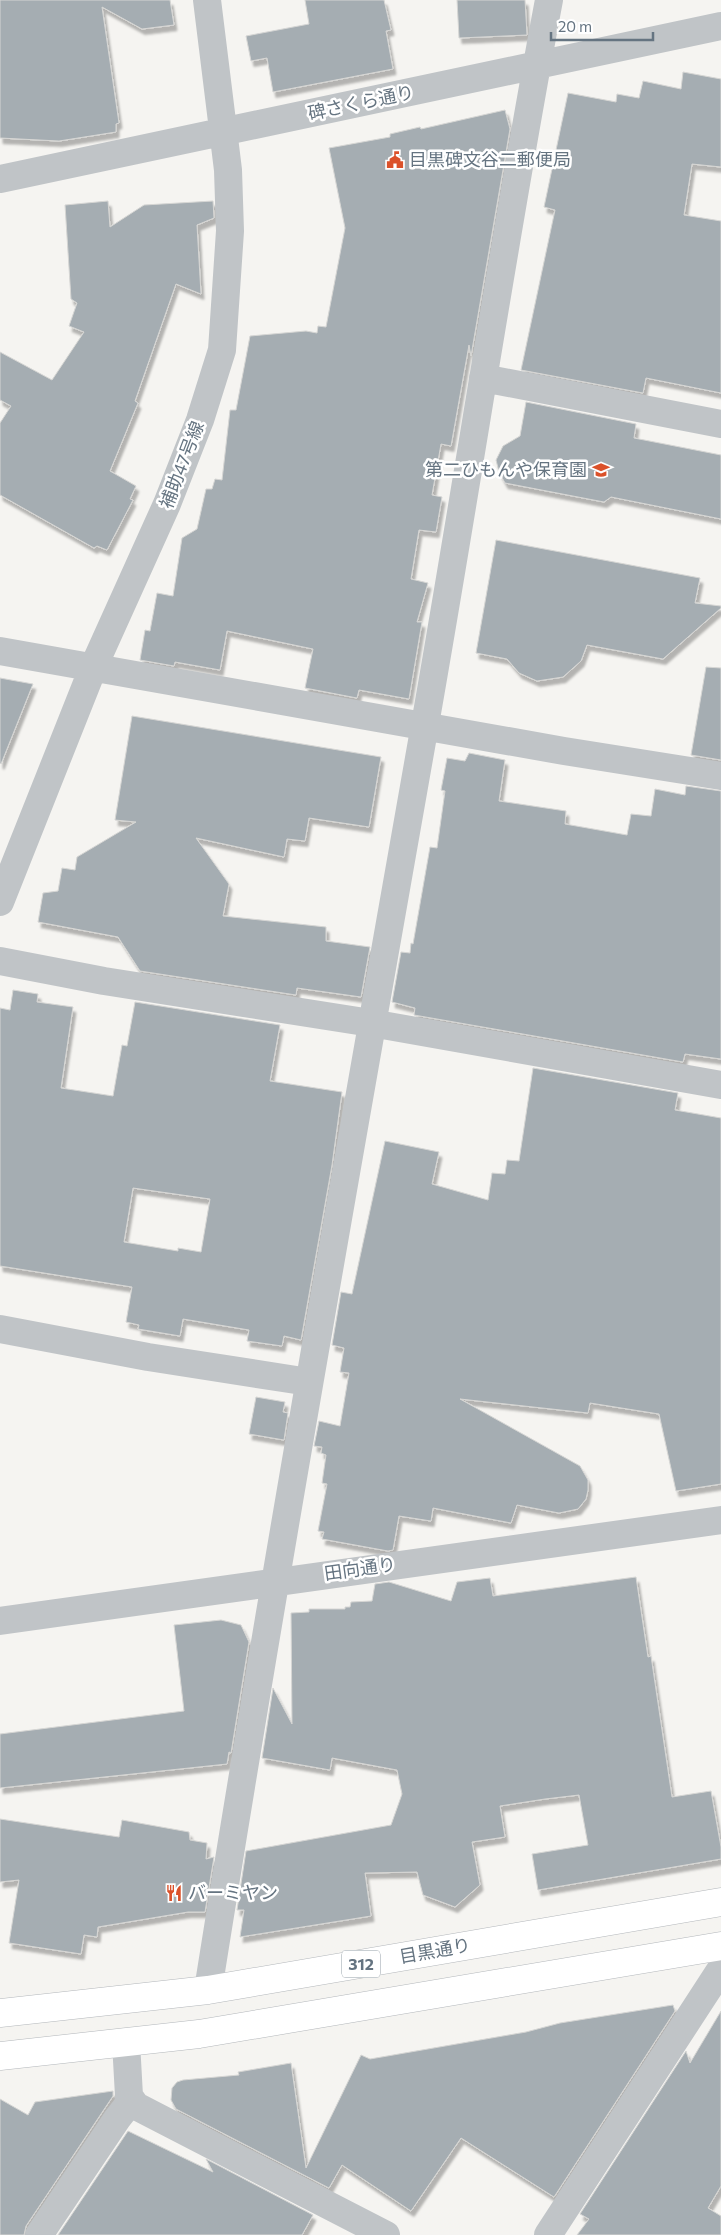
<svg xmlns="http://www.w3.org/2000/svg" width="721" height="2235" font-family="Commissioner,'Noto Sans JP',sans-serif">
  <style>
    .building { fill: #a5adb2; stroke: #d6d6d4; fill-rule: evenodd; filter: url(#shadow) }
    .lines { fill: none; stroke-linecap: round; stroke-linejoin: round }
    .major-casing { stroke: #b3b7bb; stroke-width: 29 }
    .minor { stroke: #c0c4c7; stroke-width: 28 }
    .major { stroke: #fff; stroke-width: 28 }
    .labels { text-anchor: middle; stroke-width: 5; stroke-linejoin: round; paint-order: stroke }
    .shield { fill: #fff; stroke: #939ea7; stroke-width: 1 }
    .shield-label { font-size: 16px; font-weight: bold; fill: #657481 }
    .street-label { font-size: 18px; fill: #657481; stroke: #fff }
    .poi-label { font-size: 18px; fill: #657481; stroke: #fff; text-anchor: start }
  </style>
  <defs>
    <filter id="shadow"><feDropShadow dx="3" dy="5.5" stdDeviation="1" flood-color="#0004"/></filter>
  </defs>
  <rect width="100%" height="100%" fill="#f5f4f1"/>
  <path class="building" d="M0,0H170L174,25L142,29L102,7L119,123L116,124V132L59,141L0,138Z
    M305,0H384L391,30L386,31L393,69L273,92L267,58L251,61L246,36L309,24Z
    M457,0H525L527,35L459,38Z
    M683,72L721,79V167L692,164L684,215L721,221V393L646,378L643,393L521,370L555,210L544,207L568,93L616,102L617,94L639,98L643,81L681,89Z
    M505,110L510,129L471,356L469,345L451,446L441,444L432,495L442,497L436,532L419,530L411,579L428,583L417,622H422L409,699L359,690L357,698L305,688L313,649L227,631L220,670L175,662L174,666L140,660L145,630L150,631L157,593L173,596L182,538L197,529L206,489H212L215,479L222,480L230,410H236L250,336L306,331L317,333L318,326L326,327L345,228L329,148L390,137V134L420,127L421,129Z
    M108,201L110,227L144,205L213,201L214,218L197,225L201,294L176,284L135,401L138,403L110,471L136,486L130,499L133,500L107,550L97,546L94,548L0,495V423L11,406L0,400V352L52,380L84,332L69,326L77,303L71,299L65,205Z
    M526,402L636,424L634,438L721,455V519L611,497L604,502L505,483L499,472L496,460L503,446L520,436Z
    M496,540L700,578L695,603L721,606V608L663,659L587,645L581,661L563,677L537,681L519,673L507,659L476,653Z
    M706,667L721,668V760L691,755Z
    M0,678L33,684L1,764L0,763Z
    M132,716L381,757L369,827L309,818L305,841L287,839L284,857L196,838L229,884L223,916L326,927V941L370,947L361,997L297,988L296,995L140,971L118,937L38,922L43,893L58,891L62,868L75,870L77,857L136,822L115,820Z
    M469,753L505,760L499,801L566,811L565,824L627,835L631,814L651,816L655,789L685,795L686,786L721,791V1059L685,1054L683,1062L414,1015L415,1008L392,1002L401,952L410,953L411,943L413,944L430,847L437,848L445,791L441,790L447,758L465,761Z
    M13,990L38,994L37,1002L73,1007L61,1088L113,1096L122,1045L127,1046L135,1002L280,1025L270,1081L342,1092L332,1165L301,1340L284,1336L282,1346L247,1341L249,1330L183,1319L180,1336L138,1329L139,1325L126,1322L132,1287L0,1266V1008L10,1010ZM133,1188L210,1199L201,1252L178,1248V1251L124,1242Z
    M533,1068L678,1093L675,1110L721,1118V1484L676,1491L659,1414L590,1403L588,1413L460,1399L580,1466L588,1480V1490L586,1499L578,1509L559,1513L517,1505L511,1523L433,1508L431,1521L399,1516L393,1550L388,1551L322,1539L324,1532L318,1531L327,1484L322,1483L326,1455L321,1453L322,1447L314,1446L319,1421L340,1426L349,1373L340,1372L344,1348L332,1345L341,1292L352,1294L385,1141L439,1152L432,1184L488,1200L492,1173L505,1174L507,1160L519,1161Z
    M256,1397L285,1402L283,1412L288,1413L284,1440L249,1434Z
    M636,1577L648,1657L651,1656L672,1797L711,1791L721,1847V1859L538,1890L532,1854L588,1845L579,1795L545,1799L500,1806L505,1837L472,1842L480,1885L455,1907L423,1895L417,1872L365,1873L371,1916L240,1937L244,1910H237L246,1851L391,1825L402,1794L397,1770L332,1758L330,1770L262,1758L273,1688L292,1724L291,1613L309,1612V1609H345V1607H350L351,1602L372,1601L375,1584L389,1582L451,1601L457,1582L490,1578L493,1596Z
    M221,1620L241,1625L249,1642L231,1753L229,1752L227,1764L0,1788V1734L184,1711L174,1625Z
    M0,1819L119,1837L122,1820L189,1832L190,1840L207,1843L206,1859L214,1857L205,1912H188L98,1927L97,1937L84,1935L81,1954L9,1943L19,1880L0,1882Z
    M673,2005L675,2011L554,2197L461,2138L411,2211L342,2165L329,2188L176,2109L171,2100L172,2088L177,2082L183,2080L239,2075L238,2072L291,2063L306,2168L361,2055L370,2059L526,2032L560,2023Z
    M721,2011V2186L708,2208L721,2216V2235H577L589,2219L580,2214L686,2051L690,2063Z
    M113,2091V2096L26,2226L24,2235H0V2099L28,2115L35,2102Z
    M128,2131L213,2172L206,2159L313,2215L302,2235H58Z"/>
  <g class="lines">
    <g class="major-casing">
      <path id="major" d="M0,2013L208,1990L721,1902
        M0,2056L199,2034L721,1946"/>
    </g>
    <path class="minor" d="M0,179L721,26
      M483,378L721,424
      M0,651L564,751L721,776
      M0,902L93,668L167,504L200,420L222,350L230,231L228,170L207,0
      M0,961L104,981L371,1023L721,1085
      M0,1329L148,1357L309,1382
      M0,1621L721,1520
      M208,1990C275,1569 350,1150 424,730C467,487 503,243 549,0
      M126,2042L129,2096L136,2106L386,2235
      M39,2235L117,2119L131,2101
      M548,2235L721,1969"/>
    <use href="#major" class="major"/>
  </g>
  <defs>
    <g id="civic-bare" transform="scale(1.35)"><path d="M-.6-6.5H3V-4.5H.6V-3L4-1V1h2V6H-6V1h2V-1L-.6-3ZM-1.2 2.5V6h2.4V2.5Z" fill="#db512a" stroke="#fff" stroke-width="2.5" paint-order="stroke"/></g>
    <g id="school-bare" transform="scale(1.35)"><path d="M0-5L7-2L0 1L-7-2ZM-4 1L0 2.5L4 1V4Q0 6-4 4Z" fill="#db512a" stroke="#fff" stroke-width="2.5" paint-order="stroke"/></g>
    <g id="restaurant-bare" transform="scale(1.35)"><path d="M-5-6h1v4h1v-4h1v4h1v-4h1v5L-1.5 .5V6h-2V.5L-5-1ZM5-6V6H3V1.5H1.5Q1.5-4 5-6Z" fill="#db512a" stroke="#fff" stroke-width="2.5" paint-order="stroke"/></g>
  </defs>
  <g fill-rule="evenodd">
    <use href="#civic-bare" x="395" y="160"/>
    <use href="#school-bare" x="601" y="470"/>
    <use href="#restaurant-bare" x="174" y="1893"/>
  </g>
  <g class="labels">
    <rect class="shield" x="342" y="1950.5" width="38" height="27" rx="4"/>
    <g class="shield-label">
      <text x="361" y="1970">312</text>
    </g>
    <g class="street-label">
      <text transform="translate(361 103) rotate(-12)" y="6">碑さくら通り</text>
      <text transform="translate(182 465) rotate(-69)" y="6">補助47号線</text>
      <text transform="translate(360 1569) rotate(-8)" y="6">田向通り</text>
      <text transform="translate(435 1951) rotate(-10)" y="6">目黒通り</text>
    </g>
    <g class="poi-label">
      <text x="409" y="166">目黒碑文谷二郵便局</text>
      <text x="587" y="476" text-anchor="end">第二ひもんや保育園</text>
      <text x="188" y="1899">バーミヤン</text>
    </g>
  </g>
  <path d="M551 32v8h102v-8" fill="none" stroke="#657481" stroke-width="2.5"/>
  <text x="558" y="32" font-size="15" fill="#657481" stroke="#ffffff" stroke-width="4" paint-order="stroke">20 m</text>
</svg>
